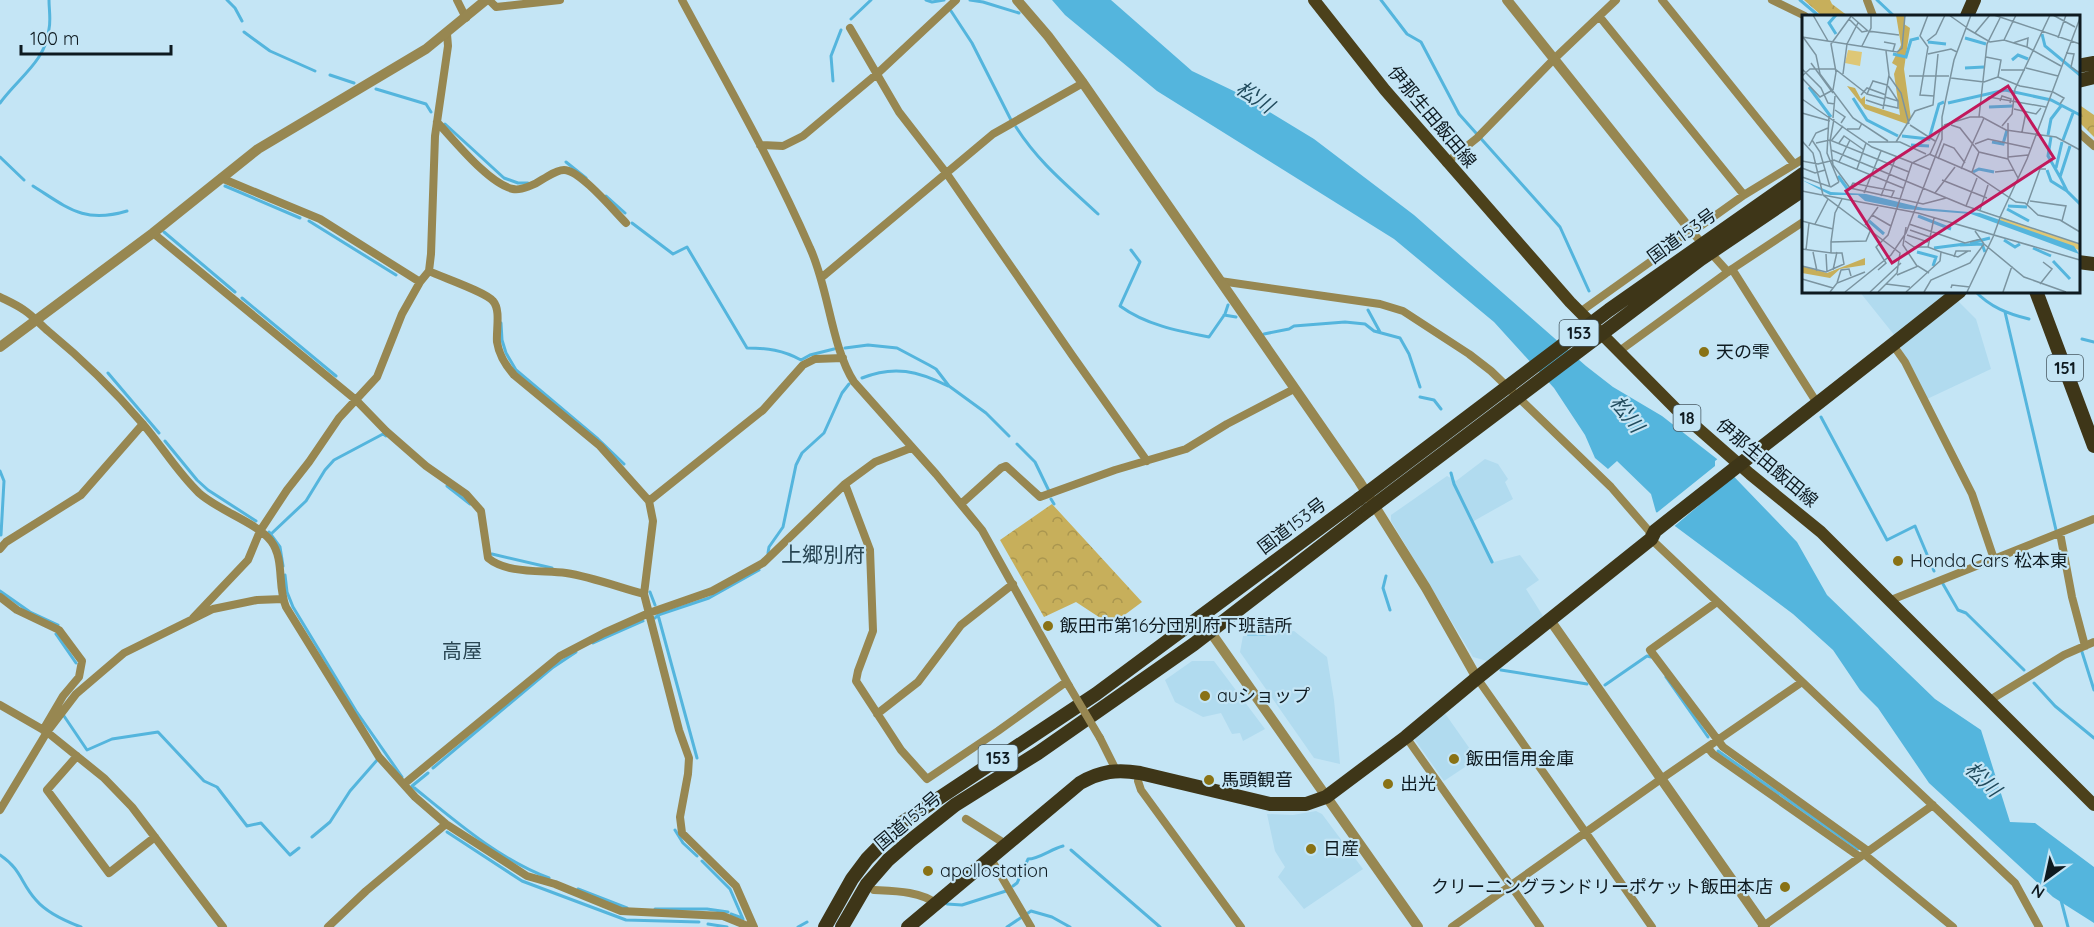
<svg xmlns="http://www.w3.org/2000/svg" width="2094" height="927" font-family="Quicksand,'Noto Sans JP',sans-serif">
  <style>
    .built { fill: #b1dbef }
    .forest { fill: url(#forest-crowns) }
    .water { fill: #54b5dd }
    .pier { fill: #c4e5f5 }
    .lines { fill: none; stroke-linecap: round; stroke-linejoin: round }
    .stream { stroke: #54b5dd; stroke-width: 3 }
    .minor { stroke: #978751; stroke-width: 8 }
    .tertiary { stroke: #978751; stroke-width: 10 }
    .primary { stroke: #4c411b; stroke-width: 12 }
    .trunk { stroke: #3e3618; stroke-width: 14 }
    .minor-bridge { stroke: #978751; stroke-width: 8 }
    .trunk-bridge { stroke: #3e3618; stroke-width: 14 }
    .poi-dot { fill: #897215; stroke: #c4e5f5; stroke-width: 2 }
    .labels { text-anchor: middle; stroke-width: 4.5; stroke-linejoin: round; paint-order: stroke }
    .shield { fill: #c4e5f5; stroke: #455760; stroke-width: 1.5 }
    .shield-label { font-size: 16px; font-weight: bold; fill: #0e1a20 }
    .street-label { font-size: 18px; fill: #0e1a20; stroke: #c4e5f5 }
    .poi-label { font-size: 18px; fill: #0e1a20; stroke: #c4e5f5; text-anchor: start }
    .water-label { font-size: 20px; font-style: italic; fill: #214b5d; stroke: #c4e5f5 }
    .neighbourhood-label { font-size: 20px; fill: #284552; stroke: #c4e5f5 }
    .quarter-label { font-size: 21px; fill: #284552; stroke: #c4e5f5 }
    .inset-river { fill: none; stroke: #54b5dd; stroke-width: 3 }
    .inset-road { fill: none; stroke: #7b94a0; stroke-width: 1.5 }
    .view { fill: #c2185b; fill-opacity: 0.15; stroke: #c2185b; stroke-width: 3 }
    .inset-edge { fill: none; stroke: #0e1a20; stroke-width: 3 }
  </style>
  <defs>
    <pattern id="forest-crowns" width="20" height="18" patternUnits="userSpaceOnUse" patternTransform="scale(1.5)"><rect width="20" height="18" fill="#c7af5b"/><path d="M2 6a3 3 0 1 1 6 0M12 15a3 3 0 1 1 6 0" fill="none" stroke="#aa964f"/></pattern>
  </defs>
  <rect width="100%" height="100%" fill="#c4e5f5"/>
  <path class="built" d="M1859,291H1950L1895,336Z
    M1957,300L1976,319L1991,369L1927,399L1900,347Z
    M1485,459L1498,464L1508,479L1505,482L1513,499L1472,522L1494,562L1520,555L1539,580L1526,589L1543,616L1487,661L1473,657L1391,521V515L1447,476L1456,481Z
    M1294,631L1327,657L1334,700L1340,764L1314,758L1240,652L1243,636H1266Z
    M1192,661H1214L1265,729L1243,741L1240,733L1232,734L1221,713L1203,717L1175,702L1165,680Z
    M1444,712L1477,759L1444,781L1415,740V735Z
    M1316,811L1322,814L1363,869L1304,909L1278,877L1285,867L1275,851L1267,814L1293,815Z"/>
  <path class="forest" d="M1804,0H1830L1832,4L1848,16H1822Z
    M2078,104L2094,115V137L2078,121Z
    M1052,504L1142,602L1111,625L1076,602L1044,617L1000,540Z"/>
  <path class="water" d="M1052,0H1111L1192,71L1240,94L1314,139L1414,215L1586,366L1613,387L1662,416L1717,459L1797,542L1827,595L1935,699L1981,730L2010,822L2035,823L2094,867V923L2053,897L1929,783L1878,708L1860,690L1833,650L1793,614L1656,512L1651,494L1617,461L1608,469L1595,458L1585,435L1554,388L1494,322L1394,239L1157,91L1065,15Z"/>
  <path class="pier" d="M1719,458L1735,475L1671,529L1654,515L1715,466V461Z"/>
  <g class="lines">
    <path class="stream" d="M227,0L235,8L242,21
      M926,0L932,2L944,0
      M970,0L983,2L1019,13
      M1381,0L1407,34L1421,42L1459,114L1560,227L1589,291
      M1800,0L1819,16
      M1877,0L1894,16
      M951,11L972,43L1011,120
      M851,19L871,0
      M244,32L270,51L315,71
      M330,75L354,83
      M833,81L831,56L841,30
      M376,89L426,104L431,112
      M0,103C18,78 46,61 49,29C51,20 49,9 49,0
      M445,124L504,178L518,183H528
      M1016,127C1039,163 1067,185 1098,214
      M0,157L24,180
      M566,162L586,178
      M33,186C68,208 84,224 127,211
      M225,186L300,218
      M606,196L625,213
      M309,221L396,275
      M632,223L673,254L687,247L747,348C767,348 783,350 801,360L810,355L834,349
      M164,232L235,292
      M1131,250L1140,262L1120,306C1146,325 1178,331 1209,337L1225,314L1228,305
      M1975,291C1990,307 2008,314 2029,319
      M242,298L336,376
      M1368,310L1380,332
      M2005,312L2056,530
      M1224,315L1236,317
      M501,323L502,340L506,353L516,370L598,439L624,464
      M1264,334L1289,329L1294,326L1345,322L1365,324L1374,331L1400,338L1409,354L1420,387
      M2082,339L2094,342
      M845,348L868,345L897,348L929,365L936,369L949,386L986,413L1009,436
      M108,373L159,433
      M862,378C894,365 918,371 948,386
      M1420,397L1434,400L1441,409
      M1821,417L1887,540L1915,526L1934,571
      M165,441L197,480L208,490L256,521
      M1017,444L1035,462L1049,491
      M0,471L4,481L1,535
      M1451,473L1454,484L1492,562
      M447,486L470,504
      M1051,499L1054,504
      M269,532L280,547L283,566
      M271,534L306,501L325,470L334,460L383,434L386,436
      M768,553L769,547L783,527L796,465L802,453L824,433L842,393L849,384
      M492,554L552,568
      M285,575L287,592L293,607L356,711L402,777
      M1386,576L1383,588L1390,610
      M1943,584L1958,610L1966,613L2024,670
      M0,591L30,612L58,625
      M650,592L655,605
      M658,615L697,758
      M655,618L658,615L709,598L759,570
      M56,634L76,663
      M1248,634H1265L1287,630
      M593,643L643,621
      M2082,652L2094,690
      M1501,670L1587,684
      M1666,677L1708,737
      M2034,683L2055,706L2094,738
      M1605,685L1647,656L1651,657
      M64,716L87,750L112,739L158,732L204,781L217,787L247,826L261,823L290,855L299,848
      M1718,751L1858,849
      M433,768L552,668L576,652
      M428,773L412,786C454,820 498,859 549,878
      M675,830L683,843L697,856
      M447,832L522,881L626,920L699,922
      M312,837L330,822L350,791L378,759
      M1071,850L1160,927
      M0,855C22,870 20,882 36,900C47,913 65,921 81,927
      M702,861L730,889L743,919
      M1013,886L1017,883L1028,859C1039,859 1051,849 1063,846
      M578,889L627,908
      M2061,900L2068,927
      M947,904L962,905L1006,891
      M655,909H707L728,912
      M731,914L742,918
      M708,924L727,927
      M798,927L807,922
      M1007,927L1031,911L1052,917L1070,927"/>
    <path class="minor" d="M457,0L466,18
      M489,0L496,7L560,0
      M682,0C726,82 773,163 810,248C829,289 831,346 854,382L936,474L982,530L1069,686
      M1662,0L1794,164
      M1772,0L1805,16
      M1867,0L1873,16
      M1599,16L1744,195
      M850,28L899,112L947,174L1072,355L1147,461
      M437,122C454,140 489,184 513,189C521,191 536,184 543,179C549,176 556,170 564,170C580,170 614,211 626,223
      M2078,132L2094,146
      M760,145L783,146L803,136L878,73L956,0
      M1446,163L1477,138L1554,59L1616,0
      M221,178L320,219L420,282
      M1692,232L1728,272
      M153,233L356,400L386,431L426,466L466,494L481,511L488,558C507,574 542,570 566,573C592,577 618,587 644,594
      M1732,269L1817,403
      M429,271C441,277 486,292 493,301C501,310 496,330 497,342C499,355 506,366 514,375L600,446L649,501L653,521L644,594L679,730L689,758L688,774L680,817L682,833L736,886L754,927
      M821,278L993,134L1083,83
      M1220,281L1380,304L1403,311L1469,354L1491,371L1611,487L1649,531L1651,539L2015,883L2039,927
      M0,297C8,301 17,305 24,310C33,316 40,324 48,331C82,359 113,389 142,423C162,446 177,472 199,493C219,511 256,522 271,541C285,560 277,586 286,607L379,757L415,797L446,824L527,876L555,884L621,911L723,916L750,927
      M1580,312L1744,195L1803,159
      M1893,345L1905,362L1972,494L1994,559
      M1618,352L1732,269L1803,222
      M845,484L870,550L873,631L858,671L856,681L901,750L927,779L998,731L1066,682
      M649,501L763,410L803,365L815,359L843,358
      M961,504L1001,468L1006,466L1040,497L1115,470L1186,449L1227,424L1294,389
      M2060,533L2072,597L2085,646
      M0,549L6,542L81,495L143,424
      M0,597L17,610L59,630L82,661L79,677L63,696L43,730
      M1891,600L2094,519
      M1717,602L1650,650L1723,747L1868,851
      M193,618L248,560L260,531L287,490L309,462L339,418L377,377L402,314L420,282L429,271L431,254L435,136L448,46L447,34
      M1477,678L1652,927
      M1990,700L2064,655L2094,642
      M0,705L47,732L104,778L132,807L223,927
      M877,714L918,682L961,625L1013,584
      M1406,737L1540,927
      M1100,738L1116,770
      M1708,748L1713,754L1860,857
      M77,756L47,790L109,873L155,837
      M1140,773L1138,781L1141,790L1241,927
      M404,784L560,656L604,633L649,613L712,591L763,563L845,484L875,462L911,448
      M0,810L47,732L76,694L124,653L213,609L257,600L283,599
      M966,819L1007,845
      M1864,854L1953,927
      M991,859L1031,927
      M874,890C894,891 920,891 937,904
      M328,927L366,891L446,824
      M1452,927L1661,779L1802,682
      M1762,927L1933,805"/>
    <path class="tertiary" d="M1017,0L1048,36L1083,83L1359,481L1426,588L1477,678
      M1507,0L1692,232
      M0,347L153,233L258,149L426,49L486,0
      M1200,617L1418,927
      M1550,620L1765,927"/>
    <path class="primary" d="M1314,0L1385,90L1570,302L1676,409L1750,474L1821,532L2094,805"/>
    <path class="trunk" d="M1967,16L1974,0
      M2078,66L2094,63
      M2078,81L2094,77
      M2078,262L2094,264
      M2036,291L2094,446
      M825,927L852,879L867,859L903,822L1096,694L1359,499
      M842,927L867,884L888,860L911,840L955,805L1038,753L1194,644L1368,510
      M908,927L1080,783C1101,771 1117,769 1140,773L1270,804H1306L1326,797L1406,737L1477,678L1651,539L1655,531C1756,451 1859,372 1960,291"/>
    <path class="minor-bridge" d="M1069,686L1100,738"/>
    <path class="trunk-bridge" d="M1359,499L1609,310L1803,174
      M1368,510L1701,259L1803,190"/>
  </g>
  <g class="poi-dot">
    <circle cx="1704" cy="352" r="6"/>
    <circle cx="1898" cy="561" r="6"/>
    <circle cx="1048" cy="626" r="6"/>
    <circle cx="1205" cy="696" r="6"/>
    <circle cx="1454" cy="759" r="6"/>
    <circle cx="1209" cy="780" r="6"/>
    <circle cx="1388" cy="784" r="6"/>
    <circle cx="1311" cy="849" r="6"/>
    <circle cx="928" cy="871" r="6"/>
    <circle cx="1785" cy="887" r="6"/>
  </g>
  <g class="labels">
    <g class="shield">
      <rect x="1559.5" y="320" width="39" height="26" rx="4.5"/>
      <rect x="2047" y="355" width="36" height="26" rx="4.5"/>
      <rect x="1673.5" y="405" width="27" height="26" rx="4.5"/>
      <rect x="978.5" y="745" width="39" height="26" rx="4.5"/>
    </g>
    <g class="shield-label">
      <text x="1579" y="339">153</text>
      <text x="2065" y="374">151</text>
      <text x="1687" y="424">18</text>
      <text x="998" y="764">153</text>
    </g>
    <g class="street-label">
      <text transform="translate(1432 117) rotate(50)" y="6">伊那生田飯田線</text>
      <text transform="translate(1682 236) rotate(-36)" y="6">国道153号</text>
      <text transform="translate(1767 463) rotate(40)" y="6">伊那生田飯田線</text>
      <text transform="translate(1292 526) rotate(-37)" y="6">国道153号</text>
      <text transform="translate(908 821) rotate(-40)" y="6">国道153号</text>
    </g>
    <g class="poi-label">
      <text x="1716" y="358">天の雫</text>
      <text x="1910" y="567">Honda Cars 松本東</text>
      <text x="1060" y="632">飯田市第16分団別府下班詰所</text>
      <text x="1217" y="702">auショップ</text>
      <text x="1466" y="765">飯田信用金庫</text>
      <text x="1221" y="786">馬頭観音</text>
      <text x="1400" y="790">出光</text>
      <text x="1323" y="855">日産</text>
      <text x="940" y="877">apollostation</text>
      <text x="1773" y="893" text-anchor="end">クリーニングランドリーポケット飯田本店</text>
    </g>
    <g class="water-label">
      <text transform="translate(1255 97) rotate(34)" y="7">松川</text>
      <text transform="translate(1627 414) rotate(52)" y="7">松川</text>
      <text transform="translate(1983 779) rotate(44)" y="7">松川</text>
    </g>
    <g class="neighbourhood-label">
      <text x="462" y="658">高屋</text>
    </g>
    <g class="quarter-label">
      <text x="823" y="562">上郷別府</text>
    </g>
  </g>
  <g transform="translate(1802 15)">
    <rect width="278" height="278" fill="#c4e5f5"/>
    <path d="M199,202L277,229V235L198,206Z" fill="#dec776"/>
    <path d="M94,0H102V9L108,13L102,54L109,104L105,109L63,94L45,71L53,73L59,84L63,81V89L98,100L92,59L95,51L90,48L99,30ZM63,243V250L38,254L28,263L0,258V251L25,258Z" fill="#c7af5b"/>
    <path d="M46,35L60,37L58,51L43,48Z" fill="#dec776"/>
    <path d="M0,165L29,177L64,179L121,193L178,198L272,231L277,239L169,199L103,194L63,186L56,180H28Z" fill="#54b5dd"/>
    <path class="inset-river" d="M34,0L27,8L34,19M240,19L243,31L278,60M163,23L184,29M126,27L144,29M91,39L104,42L109,25L117,23M210,45L216,40L226,44M163,53L182,52M7,72L29,102M51,83L65,105L96,121M146,88L203,75L249,85L278,100M187,92L211,91M246,120L249,104L259,91M100,121L127,124L137,89L142,87M249,122L246,141L258,162M261,125L271,98M190,127L201,129L205,115M109,130L127,131M268,131L258,162L265,176L278,189M254,153L260,127M245,155L249,166L265,176M171,157L177,154L192,157M36,161L47,176M206,191L225,192M205,194L227,206M116,201L149,214M67,206L82,219M202,225L213,232L218,229M168,228L188,223M158,230L180,229L183,237M132,233L163,229M231,233L249,241M115,237L134,242L131,251M251,246L268,264"/>
    <path class="inset-road" d="M11,0L26,26M126,0L118,21L126,32L118,80L132,81M147,0L164,12M192,0L278,29M251,0L273,12M50,2L66,16L97,20M47,4L60,17L65,16M164,13L188,27L202,25L225,32L259,51M173,18L188,0M0,22L95,37L100,33L103,0M1,22L14,40L18,59L51,103L86,126M256,23L264,0M202,25L214,0M125,26L134,19L143,0M82,27L93,29L91,36M211,28L226,23L225,32M60,31L69,13V0M264,38L272,39L269,52L278,58M126,39L149,34L155,37M9,48L31,78M224,53L256,61M0,54L19,73L26,88L33,89M199,55H223M41,59L45,29L56,8M0,61L8,54H33L65,79M87,61L99,78L107,109M107,61H147M196,62L218,71L251,77L262,83L258,89M0,63L18,82L29,76M149,63L182,67L196,62L199,45L184,42M86,71L96,86M31,75L34,57L29,29L50,0M59,80L65,73L84,80M0,84L70,132L129,155M83,84L65,79L71,66L85,70M64,85L82,91M198,86L200,81L209,84L208,88M181,87L187,82L244,92M82,90L96,93V86L83,82M81,94L87,60L84,36M212,94L234,99L239,93M33,95L43,102L39,108M0,98L28,106M27,101L25,138L37,167M177,102L185,29L198,3M31,103L33,81M32,104L28,126L31,150L48,173L121,189L144,183M206,108V144L216,163M108,110L133,126M142,110L168,102H180L204,115L254,122L278,135M149,110L158,113L177,137L206,144M200,111L210,99L213,74L248,0M45,114H57L60,108M220,117L224,97M10,125L18,137L28,172M0,126L11,138L21,180L98,238L95,258L76,277M29,126L41,111M66,127H98L124,139M94,127L113,96L131,90L136,39M14,128L28,125L107,157M37,128L42,121L62,135M173,129L186,124L228,133M7,131L14,118L26,113M29,135L164,191L278,229M127,139L169,157L214,187L223,188L236,200L258,205L278,217M206,142L226,140M136,144L142,129L152,133L163,148M0,146L16,149L32,145L101,173M37,147L48,125M0,153L13,158L23,155M55,154L64,128M159,154L182,103M170,157L177,137M193,157L212,155M0,162L29,172L37,167M140,165L185,183M65,171L92,176L89,183M48,173L51,168L65,171M0,176L20,180M62,178L79,136M133,178L153,152M21,180L116,198L278,245M79,181L94,142M228,186L264,191L260,206M225,190L238,154H244M164,191L175,163M178,195L186,170M70,200L89,211M199,200L225,144L278,3M0,206L31,214M13,209L26,184M107,209L163,228L179,224M63,210L76,192M104,212L101,230L115,251M108,215L128,222M173,216L182,229L222,262L264,277M105,220L126,227M191,222L199,200M103,226L112,232H126M29,227L33,198L40,184M0,234L29,238V227L64,226L69,214M4,235L7,208M11,237L15,256M139,237L156,242L166,236M24,239L25,257M152,242L154,236H169M0,251L24,257L42,249L40,238H29M31,255L35,237M76,255L84,248L74,232L86,220L110,148L128,139L141,110M95,260L116,251L127,258M0,264L31,273M35,268L39,255L47,254L49,261M84,269L108,272M238,269L250,254L241,247M149,273L150,270L168,272M28,277L35,268L63,257M43,277L89,240L104,218L140,124V102L152,45L169,0M68,277L99,248M104,277L138,246L139,237L126,232L132,203M122,277L129,265L168,248L182,229M165,277L191,222M201,277L210,251"/>
    <path class="view" d="M206,71L252,143L90,248L44,176Z"/>
    <rect width="278" height="278" class="inset-edge"/>
  </g>
  <g transform="translate(2046 879) rotate(213)" stroke="#c4e5f5" stroke-width="4.5" paint-order="stroke">
  <path d="M0-4.5L10 22L0 15L-10 22Z" fill="#0e1a20"/>
  <text y="-9" font-size="16" font-weight="bold" text-anchor="middle" fill="#0e1a20">N</text>
  </g>
  <path d="M21 45v9h150v-9" fill="none" stroke="#0e1a20" stroke-width="3"/>
  <text x="30" y="45" font-size="18" fill="#0e1a20" stroke="#c4e5f5" stroke-width="4.5" paint-order="stroke">100 m</text>
</svg>
